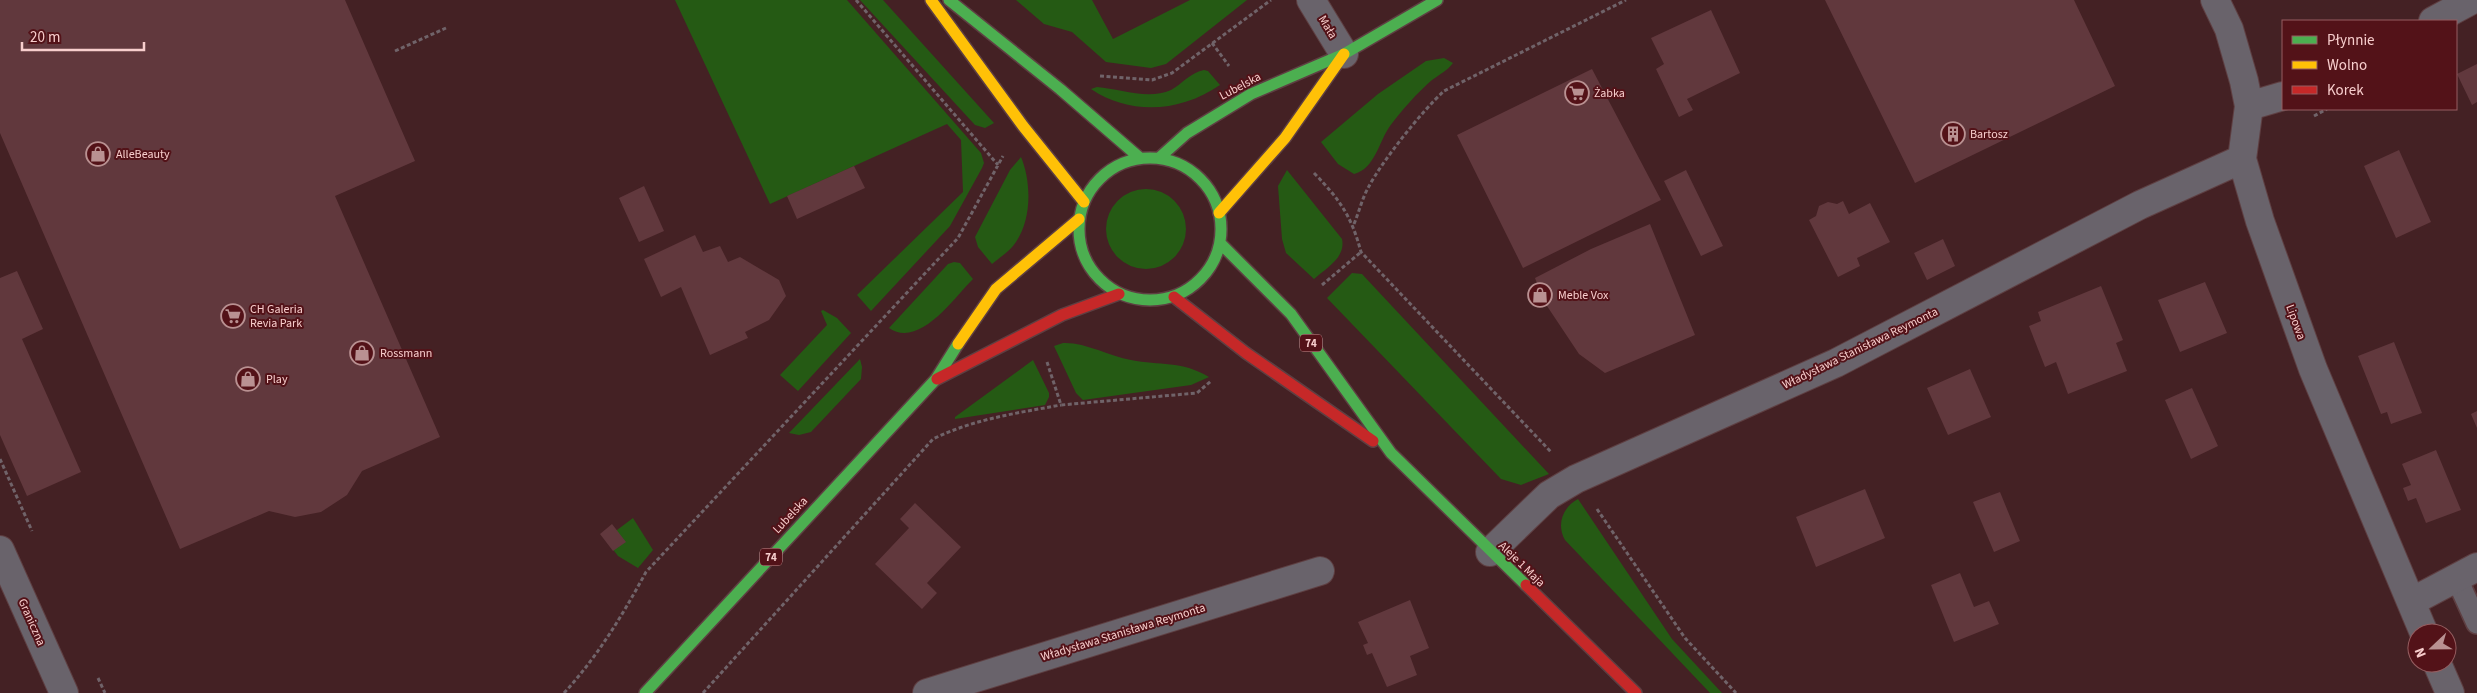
<svg xmlns="http://www.w3.org/2000/svg" width="2477" height="693" font-family="'Source Sans 3',sans-serif">
  <style>
    .green { fill: #255a14 }
    .building { fill: #61383d }
    .lines { fill: none; stroke-linecap: round; stroke-linejoin: round }
    .lane-casing { stroke: #5e3f42; stroke-width: 24 }
    .street-casing { stroke: #5e3f42; stroke-width: 30 }
    .fast-casing { stroke: #5e3f42; stroke-width: 14 }
    .slow-casing { stroke: #5e3f42; stroke-width: 14 }
    .jam-casing { stroke: #5e3f42; stroke-width: 14 }
    .path { stroke: #706369; stroke-width: 3; stroke-dasharray: 4 2.5; stroke-linecap: butt }
    .lane { stroke: #69636b; stroke-width: 21 }
    .street { stroke: #69636b; stroke-width: 28 }
    .fast { stroke: #4caf50; stroke-width: 11 }
    .slow { stroke: #ffc107; stroke-width: 11 }
    .jam { stroke: #c62828; stroke-width: 11 }
    .labels { text-anchor: middle; stroke-width: 4; stroke-linejoin: round; paint-order: stroke }
    .shield { fill: #531218; stroke: #c69697; stroke-width: 1 }
    .shield-label { font-size: 11px; font-weight: bold; fill: #f8cecd }
    .street-label { font-size: 12px; fill: #f8cecd; stroke: #531218 }
    .poi-label { font-size: 12px; fill: #f8cecd; stroke: #531218; text-anchor: start }
  </style>
  <rect width="100%" height="100%" fill="#442124"/>
  <path class="green" d="M675,0H847L981,153L984,163L982,168L950,226L871,311L857,295L963,192L961,140L947,124L770,204Z
    M860,0H883L994,123L985,128L975,125Z
    M1016,0H1092L1113,39L1190,0H1247L1166,64L1151,68L1106,62L1072,32L1044,24Z
    M1444,58L1453,63C1447,71 1440,74 1432,80C1418,92 1401,111 1390,126C1379,141 1375,169 1354,174L1338,164L1321,142L1378,94L1426,61Z
    M1204,70L1208,71L1220,85C1181,112 1131,116 1091,89L1097,87C1120,89 1148,100 1171,90C1182,84 1191,72 1204,70Z
    M1021,157C1032,183 1032,223 1013,246C1007,253 999,258 992,264L978,247L975,237L1010,170Z
    M1287,170L1342,239C1346,258 1326,268 1314,279L1286,253L1282,239L1278,186Z
    M1106 229a40 40 0 1 1 80 0a40 40 0 1 1-80 0Z
    M954,262L960,263L973,279C954,298 919,349 889,328L948,264Z
    M1352,273L1362,274L1549,474L1521,485L1501,479L1327,298Z
    M823,310L837,318L851,333L798,391L780,375L827,325L821,311Z
    M1063,343C1085,342 1109,356 1131,360C1160,366 1181,360 1209,377L1191,385L1083,400L1076,393L1054,346Z
    M860,359L862,367L861,379L811,432L799,435L789,433Z
    M1033,360L1049,393V397L1045,405L955,419V417Z
    M1578,499L1672,639L1722,693H1710L1565,540C1556,524 1563,507 1578,499Z
    M633,518L653,550L638,568L618,556L605,539Z"/>
  <path class="building" d="M0,0H345L415,161L335,196L440,437L362,471L347,495L321,512L295,517L269,511L180,549L0,133Z
    M1825,0H2074L2115,86L1915,183Z
    M1711,10L1740,73L1687,99L1693,110L1679,117L1656,69L1664,64L1651,38Z
    M2477,64V102L2472,105L2457,74Z
    M1592,69L1661,200L1523,268L1457,135Z
    M2399,150L2431,222L2396,238L2364,166Z
    M854,166L865,188L797,219L787,196Z
    M1686,170L1723,246L1701,256L1664,181Z
    M644,186L664,231L639,242L619,198Z
    M1843,201L1849,214L1870,203L1890,242L1857,258L1860,266L1838,277L1809,220L1816,216L1819,206L1828,202L1837,204Z
    M1650,224L1695,335L1605,373L1579,354L1543,300L1535,278L1591,249Z
    M695,235L703,252L720,246L728,262L740,257L779,280L786,296L769,320L745,332L748,338L710,355L681,287L661,297L644,259Z
    M1943,239L1955,266L1927,280L1914,253Z
    M17,271L43,329L22,339L81,472L27,496L0,435V278Z
    M2205,282L2227,333L2180,352L2158,300Z
    M2101,286L2123,340L2116,343L2127,371L2068,394L2056,362L2045,367L2029,326L2041,321L2038,312Z
    M2394,342L2422,413L2391,424L2387,412L2381,414L2358,356Z
    M1970,369L1991,417L1948,435L1927,388Z
    M2192,388L2218,446L2191,459L2165,400Z
    M2477,411V428L2471,414Z
    M2436,450L2461,510L2426,523L2416,498L2408,501L2403,488L2411,485L2402,464Z
    M1865,489L1885,538L1816,567L1796,517Z
    M2000,492L2020,541L1994,552L1973,502Z
    M915,503L961,547L927,583L937,593L922,609L875,564L909,528L900,519Z
    M612,524L626,542L613,551L600,534Z
    M1960,573L1974,607L1989,601L1999,624L1954,642L1931,585Z
    M1410,600L1429,648L1410,656L1417,675L1387,687L1372,653L1367,655L1363,645L1368,643L1358,622Z"/>
  <g class="lines">
    <g class="lane-casing">
      <path id="lane" d="M2456,577L2477,623"/>
    </g>
    <g class="street-casing">
      <path id="street" d="M1311,0L1344,54
        M2215,0L2229,29L2244,81L2249,106L2242,159L2260,221L2313,369L2424,633
        M2433,21L2472,0
        M2249,106L2283,96
        M0,550L64,693
        M1490,552L1549,495L1576,479L1836,363L2140,205L2242,159
        M2411,602L2477,567
        M2437,663L2450,693
        M927,693L1320,571"/>
    </g>
    <g class="fast-casing">
      <path id="fast" d="M949,0L1060,89L1140,158
        M1079 229a71 71 0 1 1 142 0a71 71 0 1 1-142 0Z
        M1159,158L1187,133L1251,94L1344,54L1437,0
        M1220,243L1291,314L1391,453L1526,585
        M645,693L936,379L958,344"/>
    </g>
    <g class="slow-casing">
      <path id="slow" d="M931,0L1023,126L1084,202
        M1219,213L1285,138L1344,54
        M958,344L996,289L1079,219"/>
    </g>
    <g class="jam-casing">
      <path id="jam" d="M1174,297L1246,353L1373,441
        M937,379L1062,315L1119,294
        M1526,585L1636,693"/>
    </g>
    <path class="path" d="M856,0L998,165
      M1212,43L1229,66
      M395,51L446,28
      M1100,76L1152,80L1172,73L1271,0
      M2314,116L2327,109
      M1314,173C1340,200 1351,215 1361,252L1552,453
      M1354,224C1359,212 1362,199 1368,188C1382,161 1422,111 1444,91L1626,0
      M1322,285L1361,252
      M1047,362L1061,405L1197,393L1211,381
      M0,459L32,531
      M1597,509L1685,638L1736,693
      M98,678L105,693
      M564,693C598,656 622,616 646,572L958,238L1003,156
      M703,693L933,439C974,419 1017,413 1061,405"/>
    <use href="#lane" class="lane"/>
    <use href="#street" class="street"/>
    <use href="#fast" class="fast"/>
    <use href="#slow" class="slow"/>
    <use href="#jam" class="jam"/>
  </g>
  <defs>
    <g id="supermarket-ring" transform="scale(1.25)"><circle r="9.5" fill="#531218" stroke="#b99192" stroke-width="1.5"/><path d="M-6-5.5h2.5l.6 2H6L4.5 2H-2.5L-4.4-4H-6ZM-1.5 3.2a1.3 1.3 0 1 0 .1 0ZM3 3.2a1.3 1.3 0 1 0 .1 0Z" fill="#b99192"/></g>
    <g id="building-ring" transform="scale(1.25)"><circle r="9.5" fill="#531218" stroke="#b99192" stroke-width="1.5"/><path d="M-4-6H4V6H1V3H-1V6H-4ZM-2.5-4.3h1.7v1.8h-1.7ZM.8-4.3h1.7v1.8H.8ZM-2.5-1h1.7V.8h-1.7ZM.8-1h1.7V.8H.8Z" fill="#b99192"/></g>
    <g id="shop-ring" transform="scale(1.25)"><circle r="9.5" fill="#531218" stroke="#b99192" stroke-width="1.5"/><path d="M-5-2.5h2.3a2.7 3.5 0 0 1 5.4 0H5L5.5 6h-11ZM-1.5-2.5h3a1.5 2.3 0 0 0-3 0Z" fill="#b99192"/></g>
  </defs>
  <g fill-rule="evenodd">
    <use href="#supermarket-ring" x="1577" y="93"/>
    <use href="#building-ring" x="1953" y="134"/>
    <use href="#shop-ring" x="98" y="154"/>
    <use href="#shop-ring" x="1540" y="295"/>
    <use href="#supermarket-ring" x="233" y="316"/>
    <use href="#shop-ring" x="362" y="353"/>
    <use href="#shop-ring" x="248" y="379"/>
  </g>
  <g class="labels">
    <g class="shield">
      <rect x="1300" y="334.5" width="22" height="17" rx="4"/>
      <rect x="760" y="548.5" width="22" height="17" rx="4"/>
    </g>
    <g class="shield-label">
      <text x="1311" y="347">74</text>
      <text x="771" y="561">74</text>
    </g>
    <g class="street-label">
      <text transform="translate(1328 27) rotate(59)" y="4">Mała</text>
      <text transform="translate(1240 86) rotate(-28)" y="4">Lubelska</text>
      <text transform="translate(2296 322) rotate(70)" y="4">Lipowa</text>
      <text transform="translate(1860 348) rotate(-26)" y="4">Władysława Stanisława Reymonta</text>
      <text transform="translate(790 515) rotate(-47)" y="4">Lubelska</text>
      <text transform="translate(1522 564) rotate(44)" y="4">Aleje 1 Maja</text>
      <text transform="translate(32 622) rotate(66)" y="4">Graniczna</text>
      <text transform="translate(1123 632) rotate(-17)" y="4">Władysława Stanisława Reymonta</text>
    </g>
    <g class="poi-label">
      <text x="1594" y="97">Żabka</text>
      <text x="1970" y="138">Bartosz</text>
      <text x="116" y="158">AlleBeauty</text>
      <text x="1558" y="299">Meble Vox</text>
      <text x="250" y="313">CH Galeria<tspan x="250" dy="14">Revia Park</tspan></text>
      <text x="380" y="357">Rossmann</text>
      <text x="266" y="383">Play</text>
    </g>
  </g>
  <rect x="2282" y="20" width="175" height="90" fill="#531218" stroke="#955d60"/>
  <rect x="2292" y="36" width="25" height="8" fill="#4caf50" stroke="#955d60"/>
  <text x="2327" y="45" font-size="15" fill="#f8cecd">Płynnie</text>
  <rect x="2292" y="61" width="25" height="8" fill="#ffc107" stroke="#955d60"/>
  <text x="2327" y="70" font-size="15" fill="#f8cecd">Wolno</text>
  <rect x="2292" y="86" width="25" height="8" fill="#c62828" stroke="#955d60"/>
  <text x="2327" y="95" font-size="15" fill="#f8cecd">Korek</text>
  <g transform="translate(2432 648) rotate(248)"><circle r="24" fill="#531218" stroke="#955d60"/>
  <path d="M0-4L9 19L0 12L-9 19Z" fill="#b99192"/>
  <text y="-8" font-size="14" font-weight="bold" text-anchor="middle" fill="#f8cecd">N</text>
  </g>
  <path d="M22 42v8h122v-8" fill="none" stroke="#f8cecd" stroke-width="2.5"/>
  <text x="30" y="42" font-size="15" fill="#f8cecd" stroke="#531218" stroke-width="4" paint-order="stroke">20 m</text>
</svg>
